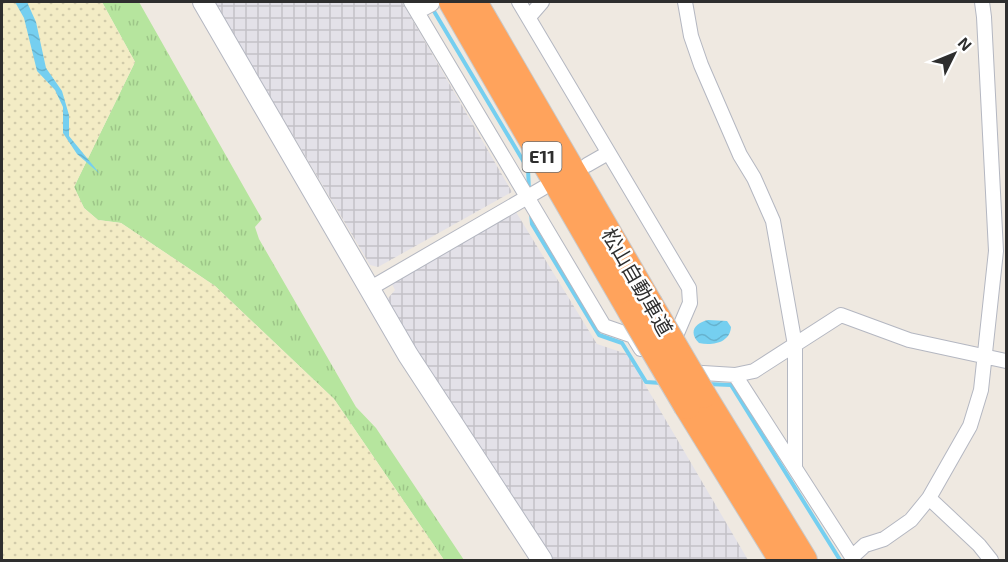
<svg xmlns="http://www.w3.org/2000/svg" width="1008" height="562" font-family="'Exo 2','Noto Sans JP',sans-serif">
  <style>
    .industrial { fill: url(#industrial-grid) }
    .grass { fill: url(#grass-tufts) }
    .sand { fill: url(#sand-dots) }
    .water { fill: url(#water-waves) }
    .lines { fill: none; stroke-linecap: round; stroke-linejoin: round }
    .stream { stroke: #75cff0; stroke-width: 4 }
    .street-casing { stroke: #b4b7c1; stroke-width: 16 }
    .secondary-casing { stroke: #b4b7c1; stroke-width: 22 }
    .highway-casing { stroke: #c9c9c9; stroke-width: 28 }
    .street { stroke: #fff; stroke-width: 14 }
    .secondary { stroke: #fff; stroke-width: 20 }
    .highway { stroke: #ffa35c; stroke-width: 26 }
    .highway-bridge-casing { stroke: #c9c9c9; stroke-width: 28; stroke-linecap: butt }
    .highway-bridge { stroke: #ffa35c; stroke-width: 26 }
    .labels { text-anchor: middle; stroke-width: 5; stroke-linejoin: round; paint-order: stroke }
    .shield { fill: #fff; stroke: #6d6d6d; stroke-width: 1.5 }
    .shield-label { font-size: 18px; font-weight: bold; fill: #2e2e2e }
    .street-label { font-size: 20px; fill: #2e2e2e; stroke: #fff }
  </style>
  <defs>
    <pattern id="industrial-grid" width="8" height="8" patternUnits="userSpaceOnUse" patternTransform="scale(1.5)"><rect width="8" height="8" fill="#e3e1e8"/><path d="M0 4h8M4 0v8" fill="none" stroke="#c3c1c7"/></pattern>
    <pattern id="grass-tufts" width="24" height="20" patternUnits="userSpaceOnUse" patternTransform="scale(1.5)"><rect width="24" height="20" fill="#b6e59e"/><path d="M3 7l-1-3M5 7V3M7 7l1-3M15 17l-1-3M17 17v-4M19 17l1-3" fill="none" stroke="#9dc588"/></pattern>
    <pattern id="sand-dots" width="8" height="8" patternUnits="userSpaceOnUse" patternTransform="scale(1.5)"><rect width="8" height="8" fill="#f3ecc5"/><path d="M2 2h.1M6 6h.1" fill="none" stroke="#d1cbaa" stroke-width="1.8" stroke-linecap="round"/></pattern>
    <pattern id="water-waves" width="16" height="10" patternUnits="userSpaceOnUse" patternTransform="scale(1.5)"><rect width="16" height="10" fill="#75cff0"/><path d="M0 5q4-4 8 0t8 0" fill="none" stroke="#66b2ce"/></pattern>
  </defs>
  <rect width="100%" height="100%" fill="#efe9e1"/>
  <path class="industrial" d="M214,2H402L512,192L378,267L370,265Z
    M516,212L597,344L627,354L748,560H550L384,303L395,290L392,284Z"/>
  <path class="grass" d="M102,2H139L262,219L255,227L259,239L356,407L376,428L464,560H444L334,399L215,286L121,223L98,220L84,208L74,187L135,62Z"/>
  <path class="sand" d="M2,2H102L135,62L74,187L84,208L98,220L121,223L215,286L334,399L444,560H2Z"/>
  <path class="water" d="M15,2H27L36,22L46,68L62,91L69,115V136L100,174L77,154L63,133V107L55,90L37,71L24,18Z
    M708,320L727,321L731,327C730,343 712,346 699,343C688,332 695,323 708,320Z"/>
  <g class="lines">
    <path class="stream" d="M432,8L528,169L529,190
      M531,213L532,224L599,335L622,343L646,382L661,383
      M707,384L731,385L840,560"/>
    <g class="street-casing">
      <path id="street" d="M411,2L417,12L432,4
        M519,2L689,288L690,303L672,345
        M685,2L691,36L701,65L740,155L754,178L773,221L795,345V468
        M417,12L604,326L633,336L641,349
        M529,17L542,2
        M587,165L608,153
        M369,289L543,188
        M687,372L735,375L854,560
        M735,375L754,371L841,315L909,340L1006,361
        M929,498L979,545L991,560
        M852,557L865,545L884,539L911,520L929,498L970,426L981,390L996,251L984,17L982,2"/>
    </g>
    <g class="secondary-casing">
      <path id="secondary" d="M203,2L408,355L542,560"/>
    </g>
    <g class="highway-casing">
      <path id="highway" d="M452,2L632,313
        M474,2L649,303
        M703,395L804,560
        M687,406L782,560"/>
    </g>
    <use href="#street" class="street"/>
    <use href="#secondary" class="secondary"/>
    <use href="#highway" class="highway"/>
    <g class="highway-bridge-casing">
      <path id="highway-bridge" d="M649,303L703,395
        M632,313L687,406"/>
    </g>
    <use href="#highway-bridge" class="highway-bridge"/>
  </g>
  <g class="labels">
    <rect class="shield" x="522.5" y="142" width="39" height="30" rx="4.5"/>
    <g class="shield-label">
      <text x="542" y="163">E11</text>
    </g>
    <g class="street-label">
      <text transform="translate(637 282) rotate(60)" y="7">松山自動車道</text>
    </g>
  </g>
  <rect width="1008" height="562" fill="none" stroke="#2e2e2e" stroke-width="6"/>
  <g transform="translate(954 54) rotate(47)" stroke="#ffffff" stroke-width="4.5" paint-order="stroke">
  <path d="M0-4.5L10 22L0 15L-10 22Z" fill="#2e2e2e"/>
  <text y="-9" font-size="16" font-weight="bold" text-anchor="middle" fill="#2e2e2e">N</text>
  </g>
</svg>
